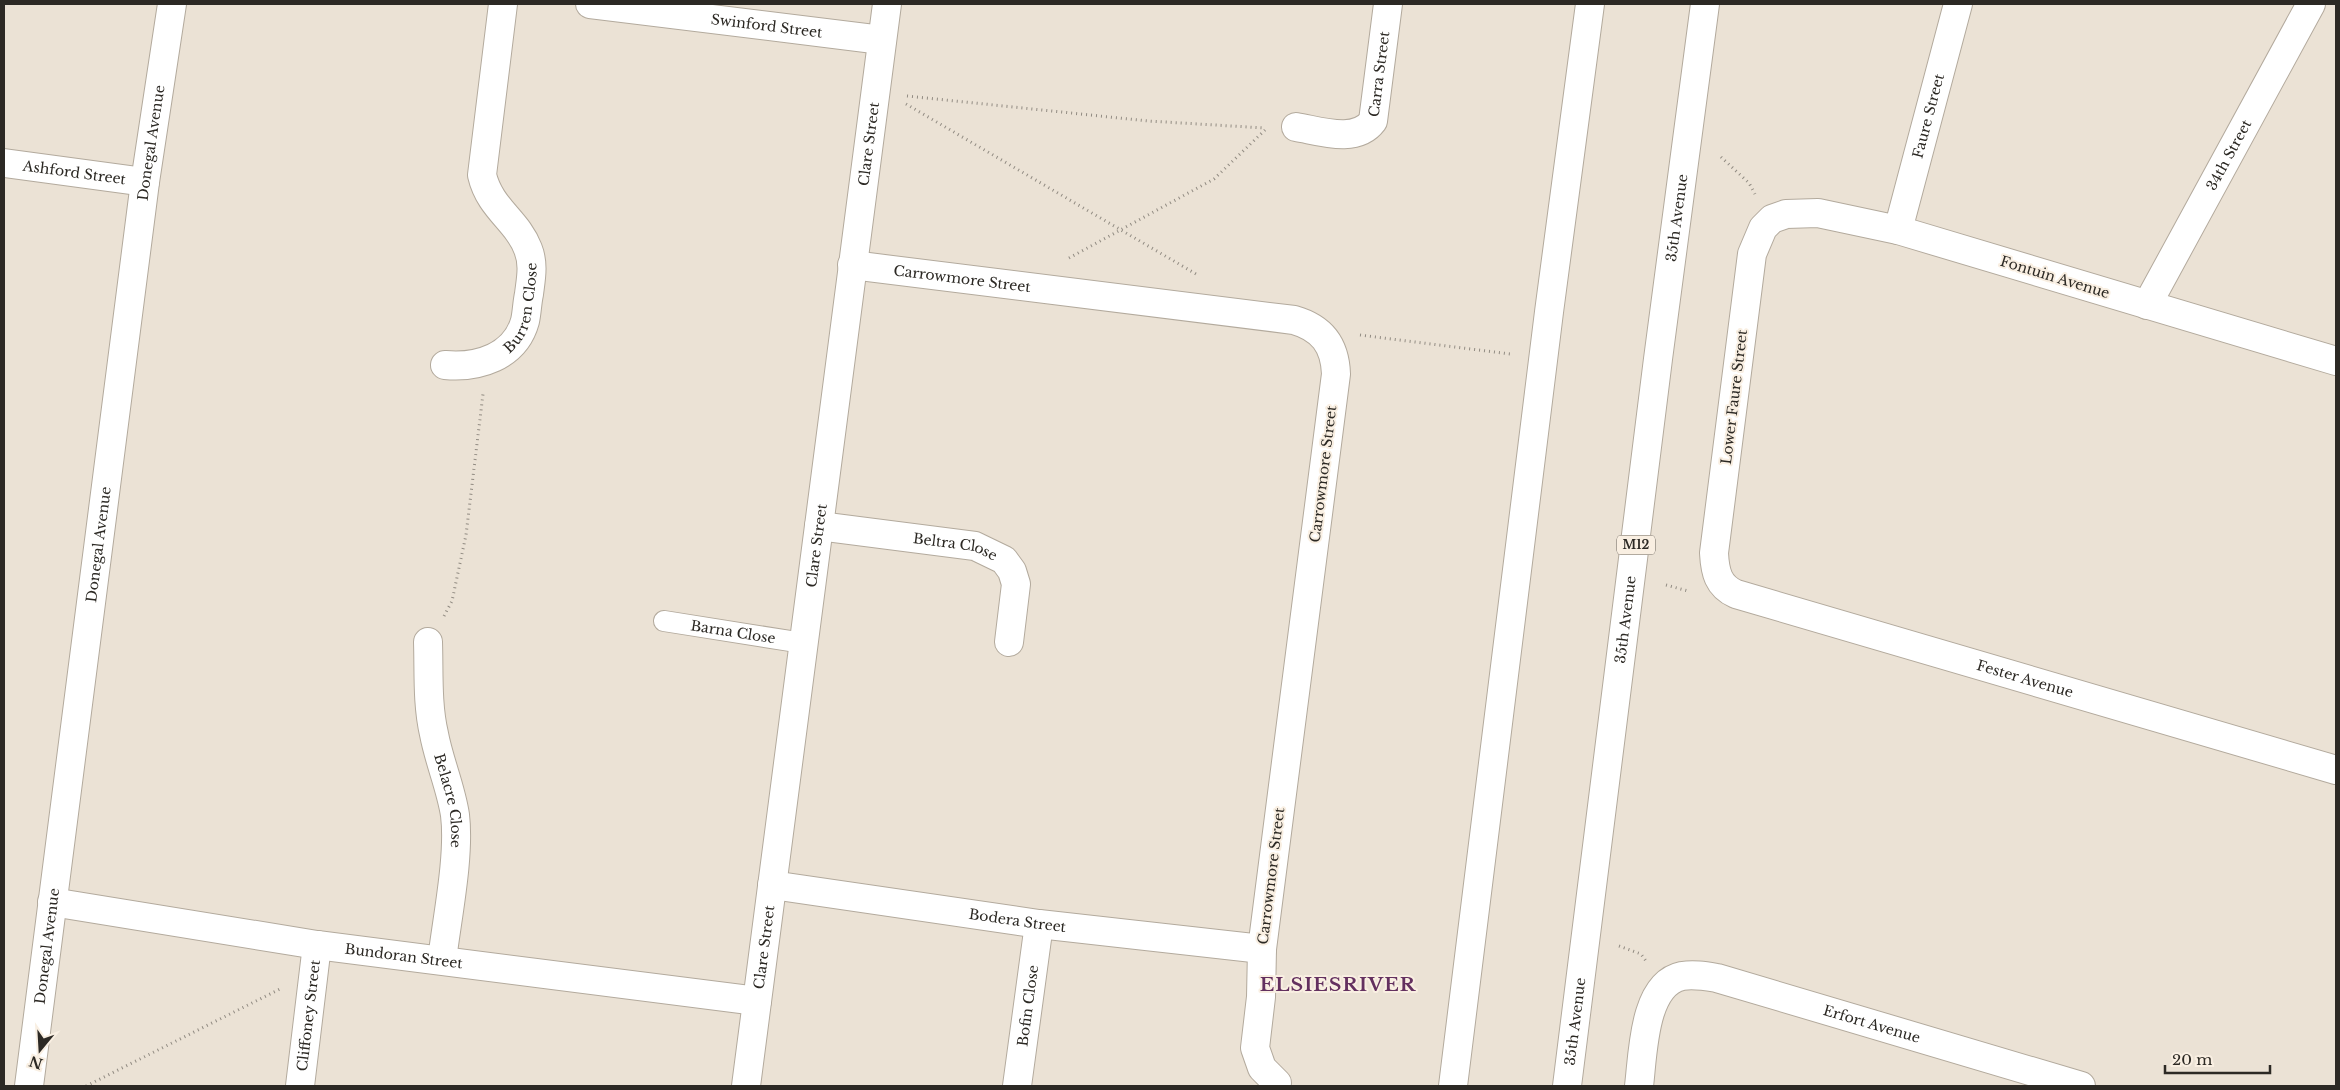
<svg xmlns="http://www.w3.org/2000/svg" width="2340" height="1090" font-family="'Libre Baskerville',serif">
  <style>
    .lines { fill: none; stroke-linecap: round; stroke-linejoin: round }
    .lane-casing { stroke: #b3aa9d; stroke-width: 22 }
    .street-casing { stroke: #b3aa9d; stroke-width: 30 }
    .primary-casing { stroke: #b3aa9d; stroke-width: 30 }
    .path { stroke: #918b82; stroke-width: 3; stroke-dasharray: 1 4; stroke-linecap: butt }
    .lane { stroke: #fff; stroke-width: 20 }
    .street { stroke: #fff; stroke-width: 28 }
    .primary { stroke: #fff; stroke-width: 28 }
    .labels { text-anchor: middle; stroke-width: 4; stroke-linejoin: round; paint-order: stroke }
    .shield { fill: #f9efe2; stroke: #6a645d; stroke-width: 1 }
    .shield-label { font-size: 12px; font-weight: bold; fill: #2c2924 }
    .street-label { font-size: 14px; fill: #2c2924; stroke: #f9efe2 }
    .district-label { font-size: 19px; font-weight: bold; letter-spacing: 1px; fill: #63305f; stroke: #f9efe2 }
  </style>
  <rect width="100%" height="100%" fill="#ebe2d5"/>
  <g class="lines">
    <g class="lane-casing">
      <g id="lane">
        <path id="s1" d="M664,621L803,643"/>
      </g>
    </g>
    <g class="street-casing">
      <g id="street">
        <path id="s2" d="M590,4L882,40"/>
        <path id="s3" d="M1296,127C1320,131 1356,144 1373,121L1388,4"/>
        <path id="s4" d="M4,163L145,182"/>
        <path id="s5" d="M1898,230L1958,4"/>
        <path id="s6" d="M852,265L1294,320C1322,328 1335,345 1336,374L1262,949L1261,997L1255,1048L1262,1068L1277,1083"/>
        <path id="s7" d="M2147,305L2311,4"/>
        <path id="s8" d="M2336,361L1898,230L1818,213L1786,214L1772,219L1763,228L1752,254L1714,553C1715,572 1718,586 1736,594L2336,770"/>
        <path id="s9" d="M445,365C478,368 515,357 525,321C527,312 527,303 529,294C531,278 534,264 528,249C517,220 490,209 482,175L503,4"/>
        <path id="s10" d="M819,526L975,546L1004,560L1012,571L1016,584L1009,642"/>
        <path id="s11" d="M428,642C429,672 427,704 434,734C439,761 451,788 455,815C460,856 447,918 442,960"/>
        <path id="s12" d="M772,885L1039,924L1262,949"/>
        <path id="s13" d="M52,902L317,945L757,1001"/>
        <path id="s14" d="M29,1086L145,182L172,4"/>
        <path id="s15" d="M300,1086L317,945"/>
        <path id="s16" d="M746,1086L887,4"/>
        <path id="s17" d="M1017,1086L1039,924"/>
        <path id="s18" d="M1639,1086C1643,1055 1643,984 1682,976C1694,974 1705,976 1717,978L2081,1086"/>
      </g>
    </g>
    <g class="primary-casing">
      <g id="primary">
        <path d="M1453,1086L1549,312L1590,4"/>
        <path id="s19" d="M1567,1086L1658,359L1705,4"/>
      </g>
    </g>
    <path class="path" d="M907,96L1148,121L1265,128
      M906,104L1196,274
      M1721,157L1749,183L1755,194
      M1069,258L1214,179L1265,130
      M1360,335L1510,354
      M1666,585L1688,591
      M444,616L452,601L466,535L483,394
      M1619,946L1641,954L1646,961
      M86,1086L280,989"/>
    <use href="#lane" class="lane"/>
    <use href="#street" class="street"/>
    <use href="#primary" class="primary"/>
  </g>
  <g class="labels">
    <rect class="shield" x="1617" y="535.5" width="38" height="19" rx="4"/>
    <g class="shield-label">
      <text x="1636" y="549">M12</text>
    </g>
    <g class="street-label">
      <text dy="5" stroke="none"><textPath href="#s2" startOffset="178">Swinford Street</textPath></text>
      <text dy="5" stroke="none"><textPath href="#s3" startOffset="129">Carra Street</textPath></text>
      <text dy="5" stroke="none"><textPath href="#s5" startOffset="118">Faure Street</textPath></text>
      <text dy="5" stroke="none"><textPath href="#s14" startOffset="951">Donegal Avenue</textPath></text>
      <text dy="5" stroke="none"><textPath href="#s16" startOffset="950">Clare Street</textPath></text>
      <text dy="5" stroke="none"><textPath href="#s7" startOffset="171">34th Street</textPath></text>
      <text dy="5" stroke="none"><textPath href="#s4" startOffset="71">Ashford Street</textPath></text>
      <text dy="5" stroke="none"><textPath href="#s19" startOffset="875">35th Avenue</textPath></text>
      <text transform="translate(2055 277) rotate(17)" y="5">Fontuin Avenue</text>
      <text dy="5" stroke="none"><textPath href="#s6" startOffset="111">Carrowmore Street</textPath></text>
      <text dy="5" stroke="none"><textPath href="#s9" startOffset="111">Burren Close</textPath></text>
      <text transform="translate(1734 397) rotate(-83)" y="5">Lower Faure Street</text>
      <text transform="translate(1323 474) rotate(-83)" y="5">Carrowmore Street</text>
      <text dy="5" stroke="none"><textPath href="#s14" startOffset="546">Donegal Avenue</textPath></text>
      <text dy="5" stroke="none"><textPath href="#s16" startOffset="545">Clare Street</textPath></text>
      <text dy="5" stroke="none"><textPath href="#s10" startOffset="138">Beltra Close</textPath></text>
      <text dy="5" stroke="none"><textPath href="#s19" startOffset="470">35th Avenue</textPath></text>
      <text dy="5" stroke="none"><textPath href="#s1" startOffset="70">Barna Close</textPath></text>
      <text dy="5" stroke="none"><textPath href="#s8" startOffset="1279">Fester Avenue</textPath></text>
      <text dy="5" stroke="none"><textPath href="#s11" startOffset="161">Belacre Close</textPath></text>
      <text transform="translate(1271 876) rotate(-83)" y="5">Carrowmore Street</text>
      <text dy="5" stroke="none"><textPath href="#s12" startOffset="248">Bodera Street</textPath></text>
      <text dy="5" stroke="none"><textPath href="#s14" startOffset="141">Donegal Avenue</textPath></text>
      <text dy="5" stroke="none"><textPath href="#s16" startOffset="140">Clare Street</textPath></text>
      <text dy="5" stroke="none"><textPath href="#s13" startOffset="356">Bundoran Street</textPath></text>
      <text dy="5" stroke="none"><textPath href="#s17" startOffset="81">Bofin Close</textPath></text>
      <text dy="5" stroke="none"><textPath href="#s15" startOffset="71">Cliffoney Street</textPath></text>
      <text dy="5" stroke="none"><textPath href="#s19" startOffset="65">35th Avenue</textPath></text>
      <text dy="5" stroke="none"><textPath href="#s18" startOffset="322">Erfort Avenue</textPath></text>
    </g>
    <g class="district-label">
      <text x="1338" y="991">ELSIESRIVER</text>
    </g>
  </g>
  <rect width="2340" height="1090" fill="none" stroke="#2c2924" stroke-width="10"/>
  <g transform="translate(40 1050) rotate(198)" stroke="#f9efe2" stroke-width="4" paint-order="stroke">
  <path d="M0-4L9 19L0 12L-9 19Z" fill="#2c2924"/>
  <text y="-8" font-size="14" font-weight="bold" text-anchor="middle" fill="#2c2924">N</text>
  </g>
  <path d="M2165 1065v8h105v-8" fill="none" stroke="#2c2924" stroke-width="2.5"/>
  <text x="2172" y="1065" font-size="15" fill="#2c2924" stroke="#f9efe2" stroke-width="4" paint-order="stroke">20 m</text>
</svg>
